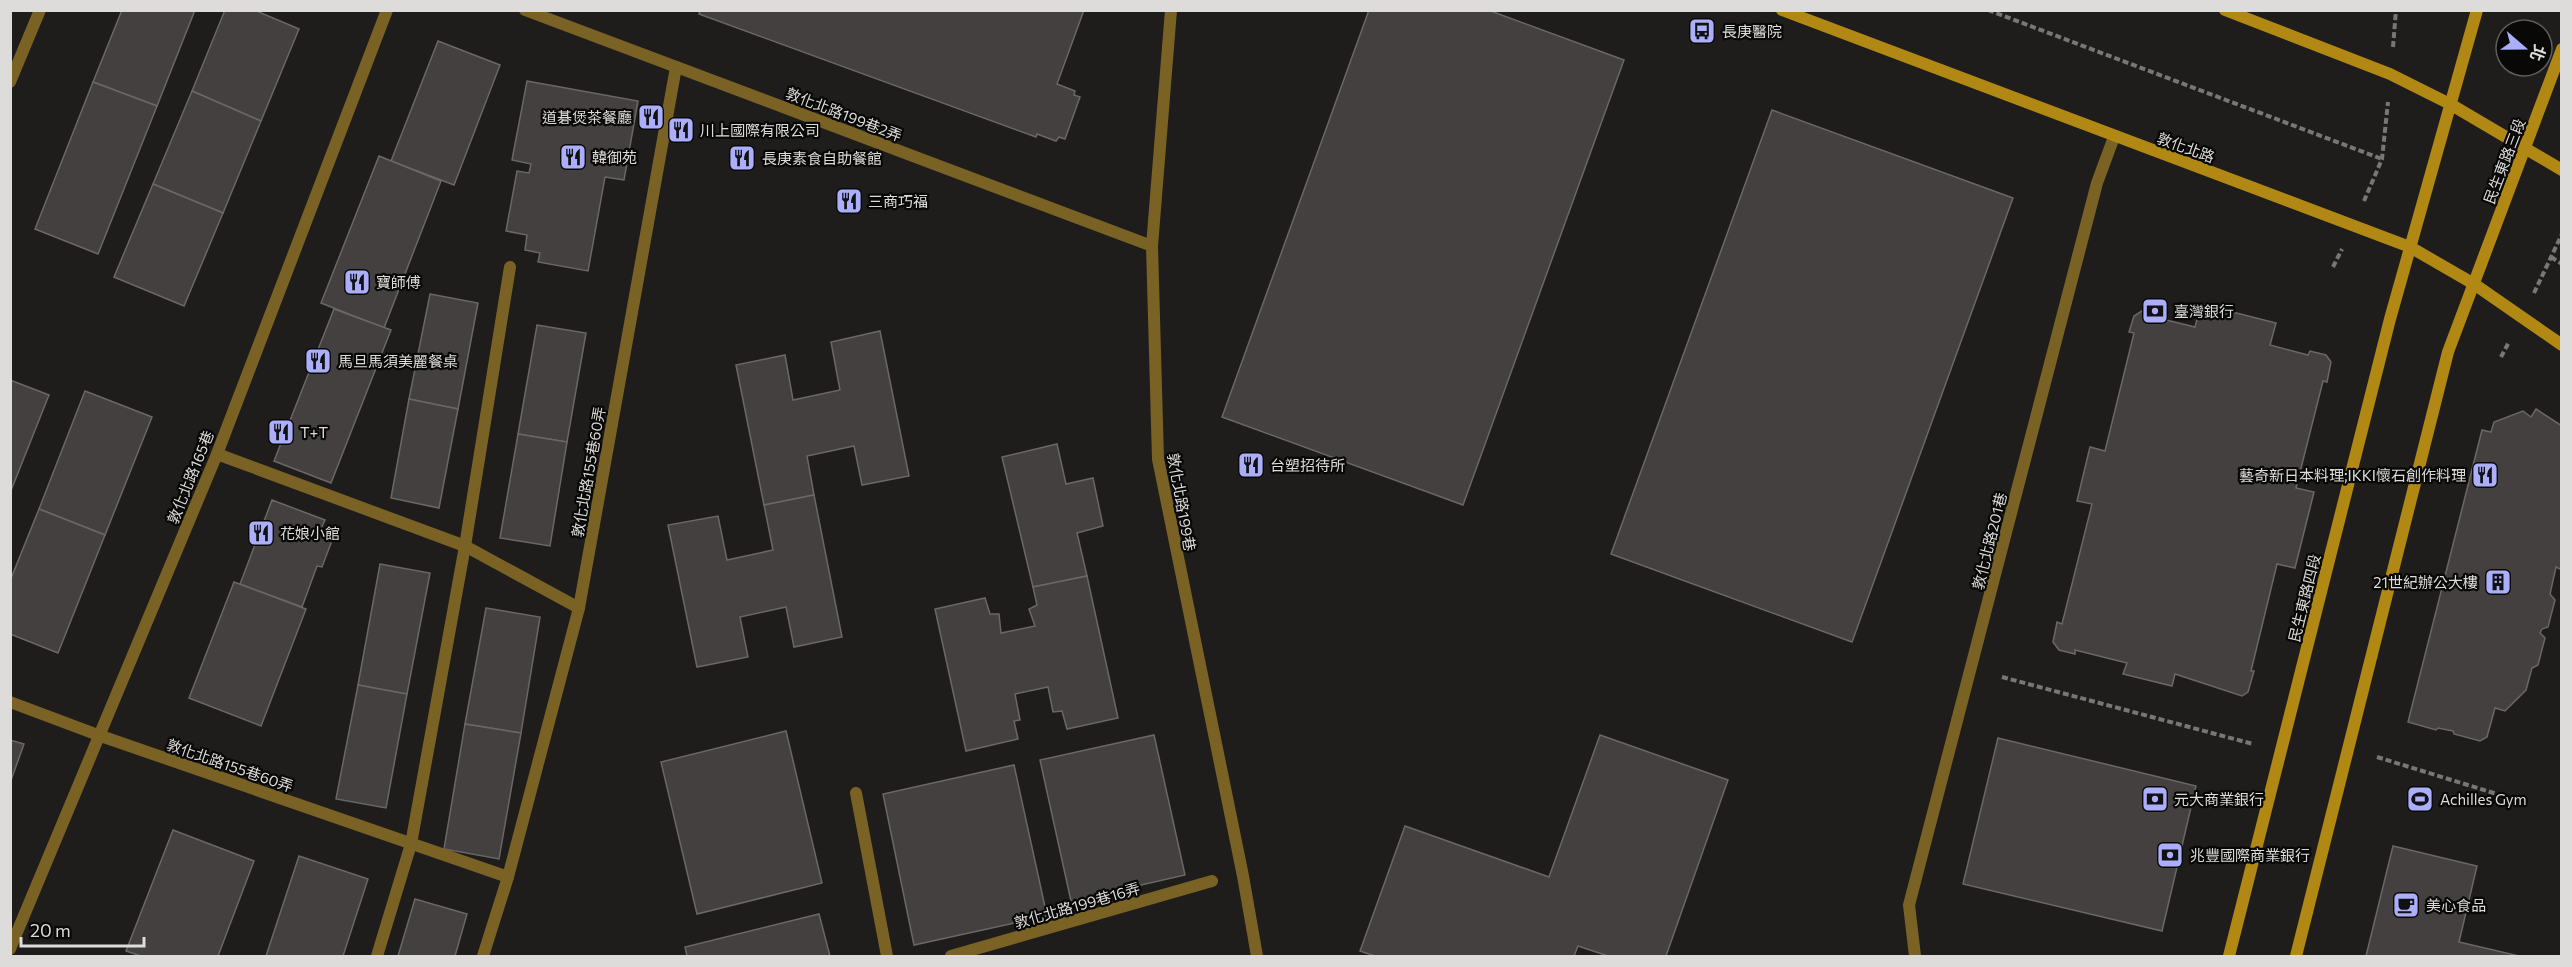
<svg xmlns="http://www.w3.org/2000/svg" width="2572" height="967" font-family="Commissioner,'Noto Sans TC',sans-serif">
<rect width="100%" height="100%" fill="#1f1d1c"/>
<g fill="#43403f" stroke="#6b6767" stroke-width="1.5">
<path d="M122,10H195L157,106L93,82Z"/>
<path d="M225,10H254L299,29L261,121L192,91Z"/>
<path d="M700,10H1084L1057,84L1075,91L1074,95L1080,97L1065,139L1059,137L1056,141L1037,134L1036,137L699,14Z"/>
<path d="M1369,10H1488L1624,60L1463,505L1222,417Z"/>
<path d="M438,41L500,65L454,185L391,161Z"/>
<path d="M527,81L638,101L624,180L605,177L588,271L538,262L540,253L525,250L527,235L506,231L517,171L529,173L531,164L512,160Z"/>
<path d="M93,82L157,106L98,254L35,229Z"/>
<path d="M192,91L261,121L223,213L153,184Z"/>
<path d="M1772,110L2013,198L1852,642L1611,554Z"/>
<path d="M379,156L441,181L384,328L321,303Z"/>
<path d="M153,184L223,213L184,306L114,277Z"/>
<path d="M430,294L478,303L458,409L409,399Z"/>
<path d="M2201,304L2276,323L2270,345L2308,355L2310,351L2326,355L2331,362L2327,382L2323,381L2296,488L2314,492L2295,568L2277,564L2251,671H2254L2248,692L2242,696L2175,674L2172,686L2123,674L2127,663L2075,650V654L2059,650L2053,642L2057,622L2062,624L2092,504L2077,501L2090,447L2105,451L2134,333L2129,332L2134,316L2145,309L2160,312L2158,318L2195,327Z"/>
<path d="M334,309L391,330L331,483L274,461Z"/>
<path d="M537,325L586,333L567,442L518,434Z"/>
<path d="M880,331L909,476L862,485L854,446L807,456L814,495L764,505L736,365L785,355L793,400L840,390L831,342Z"/>
<path d="M10,380L49,395L10,493Z"/>
<path d="M85,391L152,417L105,535L39,509Z"/>
<path d="M409,399L458,409L439,508L391,498Z"/>
<path d="M2536,409L2562,426V570L2556,567L2550,594L2555,600L2548,627L2542,629L2540,633L2545,638L2538,665L2532,668L2526,690L2505,711L2495,708L2487,737L2480,741L2454,734L2453,731L2438,728L2436,730L2408,722L2482,430L2491,432L2494,422L2523,411L2531,417Z"/>
<path d="M518,434L567,442L550,546L500,538Z"/>
<path d="M1057,444L1066,484L1093,478L1103,526L1077,533L1087,576L1033,587L1002,457Z"/>
<path d="M814,495L842,637L794,647L786,607L740,617L748,657L697,667L668,525L718,516L727,560L773,550L764,505Z"/>
<path d="M272,500L325,520L319,533L333,538L322,567L317,566L302,607L240,584Z"/>
<path d="M39,509L105,535L58,653L10,634V581Z"/>
<path d="M380,564L430,573L407,694L358,685Z"/>
<path d="M1087,576L1118,718L1067,729L1062,711L1053,712L1048,687L1015,694L1020,720L1014,721L1018,739L966,751L935,609L985,598L990,614H999L1001,633L1035,626L1029,609L1037,605L1033,587Z"/>
<path d="M234,582L306,609L261,726L189,698Z"/>
<path d="M486,608L540,617L521,733L465,724Z"/>
<path d="M358,685L407,694L386,808L336,799Z"/>
<path d="M465,724L521,733L499,859L444,849Z"/>
<path d="M786,731L822,883L697,914L661,762Z"/>
<path d="M1154,735L1185,875L1071,901L1040,760Z"/>
<path d="M1600,735L1728,780L1666,956H1608L1578,946L1574,956H1375L1360,951L1405,826L1549,877Z"/>
<path d="M1998,738L2196,786L2162,931L1963,884Z"/>
<path d="M10,740L24,744L10,783Z"/>
<path d="M1014,765L1047,916L914,945L883,794Z"/>
<path d="M173,830L254,861L218,956H141L126,951Z"/>
<path d="M2393,846L2477,866L2459,942L2519,956H2366Z"/>
<path d="M299,856L368,879L343,956H266Z"/>
<path d="M415,899L467,914L455,956H398Z"/>
<path d="M819,914L830,956H687L685,947Z"/>
</g>
<g fill="none" stroke-linecap="round" stroke-linejoin="round">
<g stroke="#797776" stroke-width="4" stroke-dasharray="6 3" stroke-linecap="butt">
<path d="M1988,10L2382,159"/>
<path d="M2393,47L2396,10"/>
<path d="M2364,201L2382,159L2388,102"/>
<path d="M2551,257L2562,264"/>
<path d="M2333,267L2342,249"/>
<path d="M2534,293L2562,234"/>
<path d="M2501,357L2509,342"/>
<path d="M2002,677L2253,744"/>
<path d="M2377,757L2497,794"/>
</g>
<g stroke="#7a6225" stroke-width="12">
<path d="M1171,10L1152,246L1158,459L1243,876L1257,956"/>
<path d="M217,454L465,546L579,608"/>
<path d="M10,702L98,735L508,877"/>
<path d="M10,949L217,454L387,10"/>
<path d="M377,956L411,844L465,546L510,267"/>
<path d="M483,956L508,877L579,608L676,67"/>
<path d="M1915,956L1909,905L2097,183L2114,137"/>
</g>
<g stroke="#7a6225" stroke-width="12">
<path d="M525,10L1152,246"/>
<path d="M10,82L40,10"/>
<path d="M856,793L887,956"/>
<path d="M951,956L1212,881"/>
</g>
<g stroke="#b08813" stroke-width="12">
<path d="M1782,10L2410,247L2474,284L2562,345"/>
<path d="M2225,10L2390,74L2450,104L2562,170"/>
<path d="M2229,956L2390,319L2477,10"/>
<path d="M2296,956L2448,352L2562,49"/>
</g>
</g>
<defs>
<symbol id="bus-square" viewBox="-11 -11 22 22"><rect x="-9" y="-9" width="18" height="18" rx="4" fill="#abaffb" stroke="#080807"/><path d="M-5-6H5V4H4V6H2V4H-2V6H-4V4H-5ZM-3.5-4V0h7V-4ZM-3.5 1.2v1.5H-2V1.2ZM2 1.2v1.5H3.5V1.2Z" fill="#111"/></symbol>
<symbol id="restaurant-square" viewBox="-11 -11 22 22"><rect x="-9" y="-9" width="18" height="18" rx="4" fill="#abaffb" stroke="#080807"/><path d="M-5-6h1v4h1v-4h1v4h1v-4h1v5L-1.5 .5V6h-2V.5L-5-1ZM5-6V6H3V1.5H1.5Q1.5-4 5-6Z" fill="#111"/></symbol>
<symbol id="bank-square" viewBox="-11 -11 22 22"><rect x="-9" y="-9" width="18" height="18" rx="4" fill="#abaffb" stroke="#080807"/><path d="M-6-4H6V4H-6ZM0-2.3a2.3 2.3 0 1 0 0 4.6a2.3 2.3 0 1 0 0-4.6Z" fill="#111"/></symbol>
<symbol id="building-square" viewBox="-11 -11 22 22"><rect x="-9" y="-9" width="18" height="18" rx="4" fill="#abaffb" stroke="#080807"/><path d="M-4-6H4V6H1V3H-1V6H-4ZM-2.5-4.3h1.7v1.8h-1.7ZM.8-4.3h1.7v1.8H.8ZM-2.5-1h1.7V.8h-1.7ZM.8-1h1.7V.8H.8Z" fill="#111"/></symbol>
<symbol id="stadium-square" viewBox="-11 -11 22 22"><rect x="-9" y="-9" width="18" height="18" rx="4" fill="#abaffb" stroke="#080807"/><path d="M0-5a6.5 5 0 1 0 0 10a6.5 5 0 1 0 0-10ZM-3.5-1.8h7v3.6h-7Z" fill="#111"/></symbol>
<symbol id="cafe-square" viewBox="-11 -11 22 22"><rect x="-9" y="-9" width="18" height="18" rx="4" fill="#abaffb" stroke="#080807"/><path d="M-5.5-4.5H6V0H3Q3 3.5 0 3.5H-2.5Q-5.5 3.5-5.5 0ZM3-3.2v2h1.7v-2ZM-6 4.5H4V6H-6Z" fill="#111"/></symbol>
</defs>
<g fill-rule="evenodd">
<use href="#bus-square" x="1687" y="16" width="30" height="30"/>
<use href="#restaurant-square" x="636" y="102" width="30" height="30"/>
<use href="#restaurant-square" x="666" y="115" width="30" height="30"/>
<use href="#restaurant-square" x="558" y="142" width="30" height="30"/>
<use href="#restaurant-square" x="727" y="143" width="30" height="30"/>
<use href="#restaurant-square" x="834" y="186" width="30" height="30"/>
<use href="#restaurant-square" x="342" y="267" width="30" height="30"/>
<use href="#bank-square" x="2140" y="296" width="30" height="30"/>
<use href="#restaurant-square" x="303" y="346" width="30" height="30"/>
<use href="#restaurant-square" x="266" y="417" width="30" height="30"/>
<use href="#restaurant-square" x="1236" y="450" width="30" height="30"/>
<use href="#restaurant-square" x="2470" y="460" width="30" height="30"/>
<use href="#restaurant-square" x="246" y="518" width="30" height="30"/>
<use href="#building-square" x="2483" y="567" width="30" height="30"/>
<use href="#bank-square" x="2140" y="784" width="30" height="30"/>
<use href="#stadium-square" x="2405" y="784" width="30" height="30"/>
<use href="#bank-square" x="2155" y="840" width="30" height="30"/>
<use href="#cafe-square" x="2391" y="890" width="30" height="30"/>
</g>
<g text-anchor="middle" dominant-baseline="central" stroke-width="4.5" stroke-linejoin="round" paint-order="stroke">
<g font-size="15" fill="#dedcdb" stroke="#080807" text-anchor="start">
<text x="1722" y="31">長庚醫院</text>
<text x="632" y="117" text-anchor="end">道碁煲茶餐廳</text>
<text x="700" y="130">川上國際有限公司</text>
<text x="592" y="157">韓御苑</text>
<text x="762" y="158">長庚素食自助餐館</text>
<text x="868" y="201">三商巧福</text>
<text x="376" y="282">寶師傅</text>
<text x="2174" y="311">臺灣銀行</text>
<text x="338" y="361">馬旦馬須美麗餐桌</text>
<text x="300" y="432">T+T</text>
<text x="1270" y="465">台塑招待所</text>
<text x="2466" y="475" text-anchor="end">藝奇新日本料理;IKKI懷石創作料理</text>
<text x="280" y="533">花娘小館</text>
<text x="2478" y="582" text-anchor="end">21世紀辦公大樓</text>
<text x="2174" y="799">元大商業銀行</text>
<text x="2440" y="799">Achilles Gym</text>
<text x="2190" y="855">兆豐國際商業銀行</text>
<text x="2426" y="905">美心食品</text>
</g>
<g font-size="15" fill="#dedcdb" stroke="#080807">
<text transform="translate(844 114) rotate(21)">敦化北路199巷2弄</text>
<text transform="translate(2186 147) rotate(20)">敦化北路</text>
<text transform="translate(2504 161) rotate(-69)">民生東路三段</text>
<text transform="translate(588 472) rotate(-80)">敦化北路155巷60弄</text>
<text transform="translate(190 477) rotate(-68)">敦化北路165巷</text>
<text transform="translate(1182 502) rotate(80)">敦化北路199巷</text>
<text transform="translate(1989 541) rotate(-76)">敦化北路201巷</text>
<text transform="translate(2304 598) rotate(-76)">民生東路四段</text>
<text transform="translate(230 765) rotate(19)">敦化北路155巷60弄</text>
<text transform="translate(1077 905) rotate(-16)">敦化北路199巷16弄</text>
</g>
</g>
<rect width="2572" height="967" fill="none" stroke="#dedcdb" stroke-width="24"/>
<g transform="translate(2524 48) rotate(110)"><circle r="28" fill="#080807" stroke="#5e5d5c" stroke-width="1.5"/>
<path d="M0-4.5L10 22L0 15L-10 22Z" fill="#abaffb"/>
<text y="-9" font-size="16" font-weight="bold" text-anchor="middle" fill="#dedcdb">北</text>
</g>
<path d="M21 937v9h123v-9" fill="none" stroke="#dedcdb" stroke-width="3"/>
<text x="30" y="937" font-size="18" fill="#dedcdb" stroke="#080807" stroke-width="4.5" paint-order="stroke">20 m</text>
</svg>
